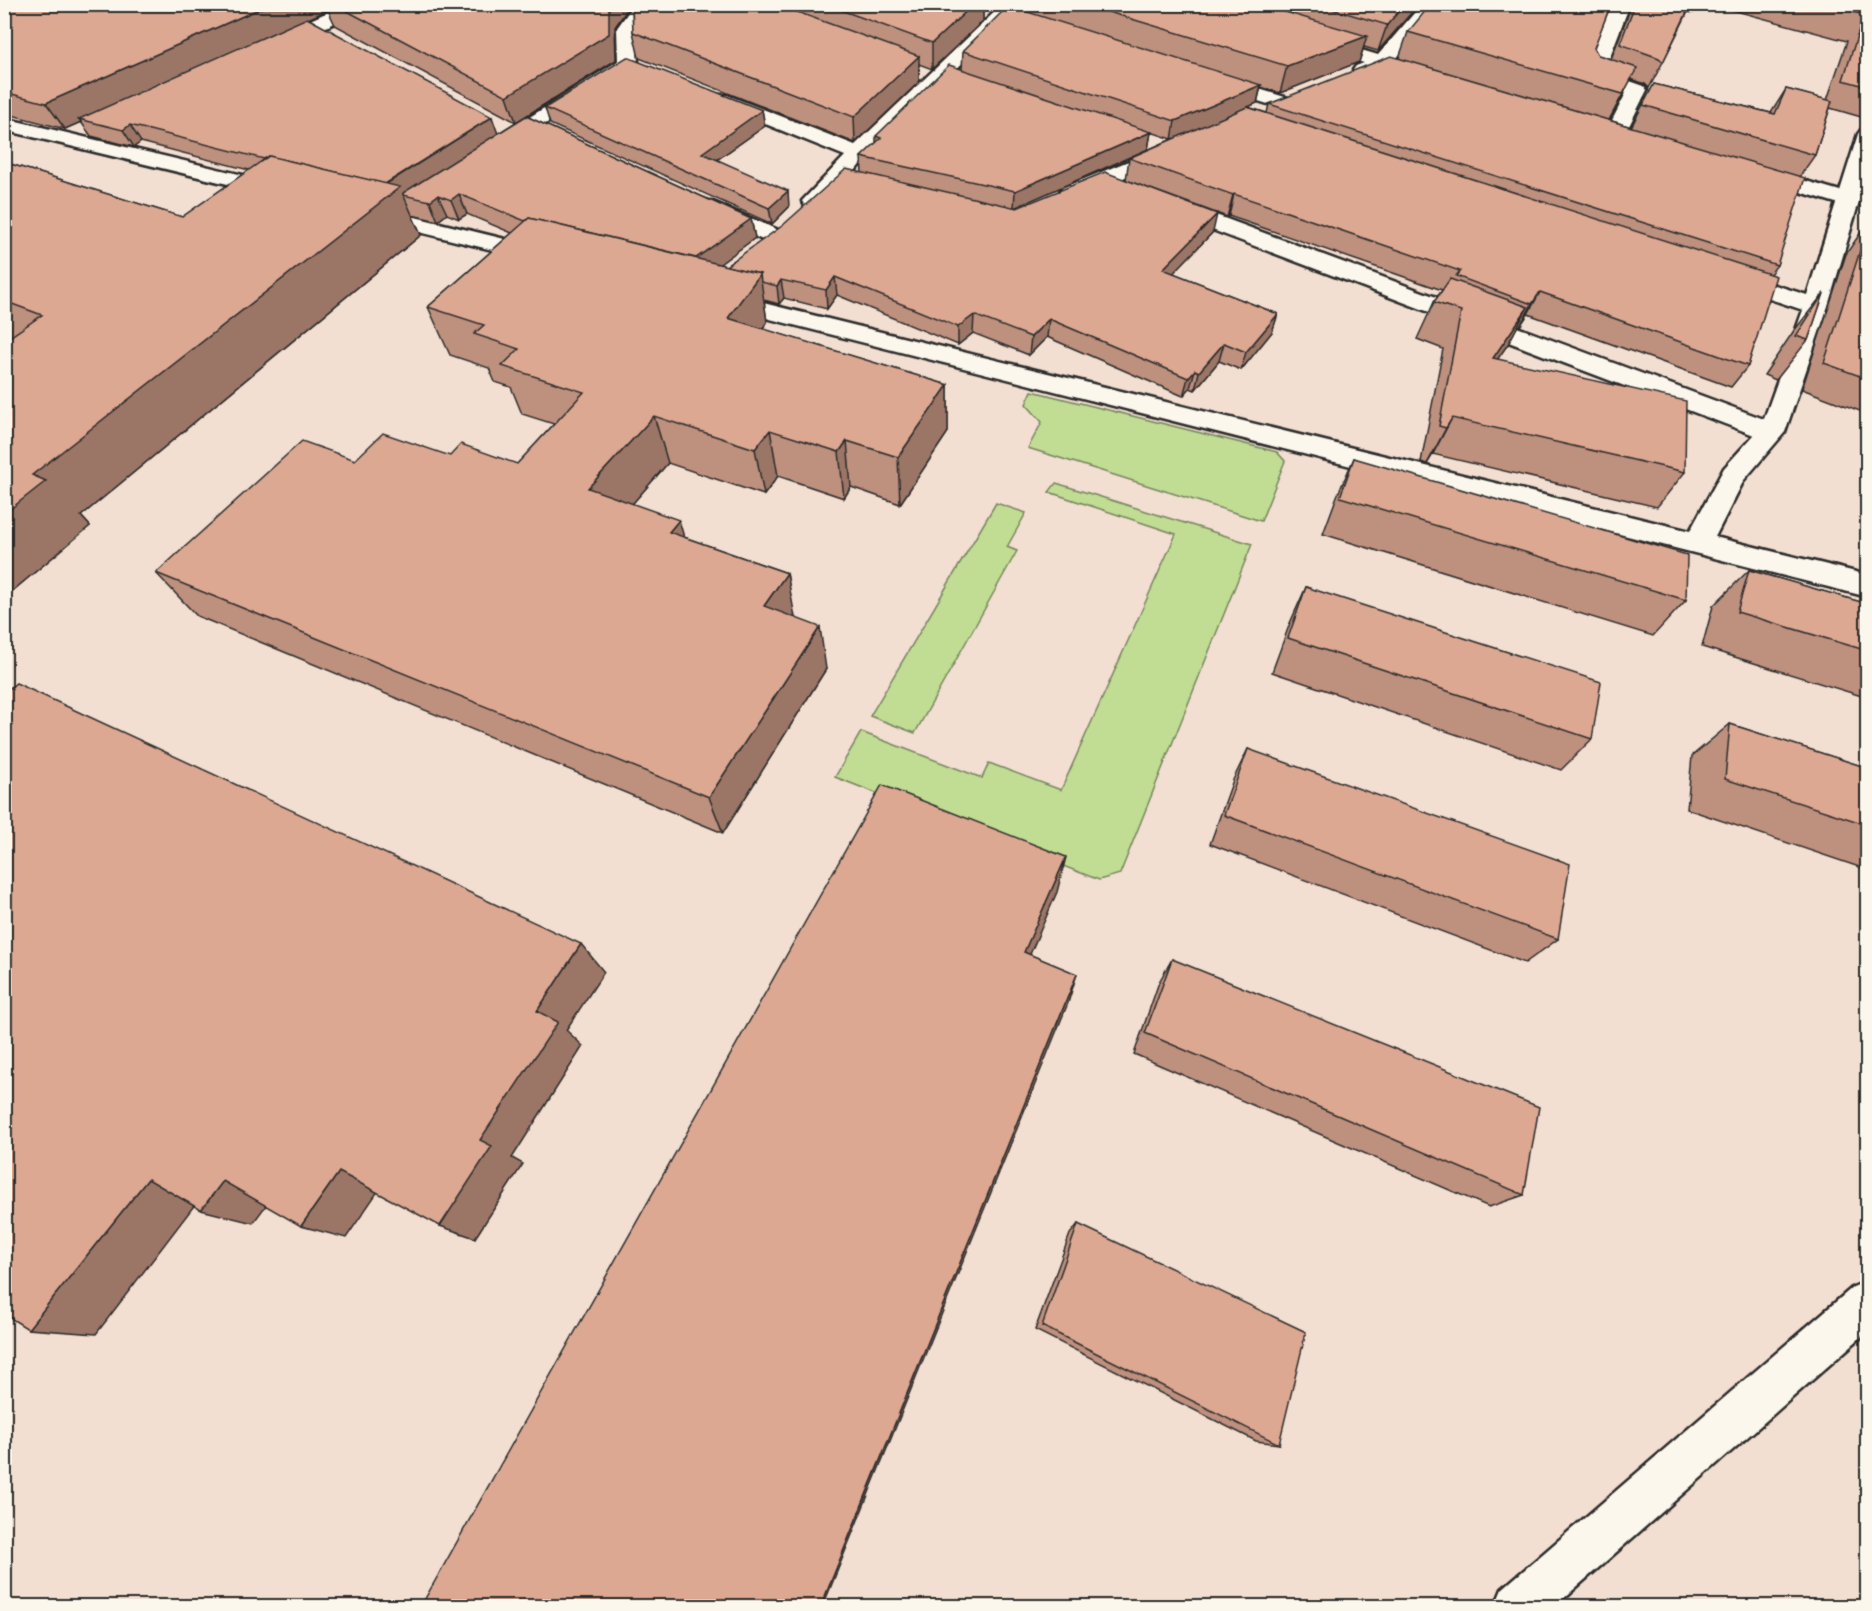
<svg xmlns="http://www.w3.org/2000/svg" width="1872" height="1611" font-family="'Gochi Hand',sans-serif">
<rect width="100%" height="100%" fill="#f2dfd1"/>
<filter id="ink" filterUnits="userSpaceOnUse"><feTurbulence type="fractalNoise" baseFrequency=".0167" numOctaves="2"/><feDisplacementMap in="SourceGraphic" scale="12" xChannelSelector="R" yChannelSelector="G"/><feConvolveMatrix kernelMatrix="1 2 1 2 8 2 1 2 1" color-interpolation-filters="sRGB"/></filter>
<g filter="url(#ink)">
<g fill="#c1dc93" stroke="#76845f" stroke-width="1.5">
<path d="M1032,391L1277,452L1285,461L1261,521L1028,448L1042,422L1026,404Z"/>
<path d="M1056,483L1252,544L1120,874L1099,880L835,777L861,732L982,778L989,763L1061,790L1176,534L1049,492Z"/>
<path d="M996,503L1026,513L1007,547L1017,551L915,733L870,716Z"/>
</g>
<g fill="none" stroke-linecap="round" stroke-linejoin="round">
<defs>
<g id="minor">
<path d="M346,4H371L368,8L284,46H270L268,42L270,38Z"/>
<path d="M634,4H652L635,28L638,63L635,67L506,149L499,151L492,149L489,145L492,141L618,61L617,28Z"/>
<path d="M1003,4H1023L865,158C854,172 836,198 820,206C815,208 810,207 805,206L802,201L845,156L713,103L710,99L713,95H727L855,145Z"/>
<path d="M1422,4H1441L1395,60L1428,70L1431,74L1428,78C1412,82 1400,70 1385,69C1374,69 1367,77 1356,74L1353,70L1356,66L1364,63L1311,47L1309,43L1311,39L1318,37L1378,55Z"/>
<path d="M1612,4H1630L1604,72L1644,86L1647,90L1626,132L1623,136H1609L1606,132L1626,93L1586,79L1583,75Z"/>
<path d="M1217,76L1288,98L1291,102L1288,106L1281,108L1210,86L1207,82L1210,78Z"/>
<path d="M4,118L285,185L288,190L285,195L277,196L4,130Z"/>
<path d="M1868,128V171L1828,306L1785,432L1744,480L1715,537L1868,575V597L715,305L711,300L715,295L723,293L1690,531L1724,468L1754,435L1165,212L1162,207L1165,202L1173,200L1181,202L1764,419L1803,310L1722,283L1718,278L1722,273L1730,271L1807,295L1836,203L1751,177L1747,173L1751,169L1758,167L1840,191L1858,134L1861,130Z"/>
<path d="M1168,145L1175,147L1178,151L1175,155L1078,198L1070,199L1062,198L1059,193L1062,188Z"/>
<path d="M711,201L783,232L786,237L783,242L775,244L767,242L703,213L700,208L703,203Z"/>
<path d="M374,207L550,250L553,255L550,260L542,262L366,219L363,214L366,209Z"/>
<path d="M1868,1281V1331L1555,1606H1495L1502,1589L1853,1287Z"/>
</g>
</defs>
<use href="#minor" stroke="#2b2b2b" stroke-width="5"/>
<use href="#minor" fill="#fbf7ec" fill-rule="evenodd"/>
</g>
<g fill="#be907e" stroke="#2b2b2b" stroke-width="1.5" fill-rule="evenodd">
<path d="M4,4H631L615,27L616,60L526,116L751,219L755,238L719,264L726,266L862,173L861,157L876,143V136L962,69L963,51L1019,10V4H1419L1378,51L1364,47L1359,62L1280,93L1261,87L1257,103L1248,107L1267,113L1269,104L1399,58L1408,32L1594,48L1598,55L1611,59L1632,4H1698L1693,13L1688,12L1663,62L1649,88L1645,84L1631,79L1609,120L1631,127L1654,84L1771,113L1786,89L1827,100L1847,41L1710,4H1868V119L1830,108L1815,155L1800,176L1777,265L1770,274L1748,366L1731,387L1528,314L1520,326L1518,325L1508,344L1497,359L1685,472L1657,507L1433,454L1427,464L1421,462L1443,349L1417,339L1434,302L1442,290L1229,216L1227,217L1126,180L1129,158L1172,139L1151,132L1148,149L1014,207L1213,232L1173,273L1278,314L1272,332L1241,370L1219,361L1195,390L1190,388L1183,396L1047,337L1029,355L973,333L958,345L837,295L827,309L784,298L779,304L764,300L767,322L763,329L948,385V432L900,504L851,487L844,498L778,476L764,495L668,463L632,504L684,537L787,573L794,617L826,669L723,833L197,616L156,573L355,460L450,456L517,464L554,424L522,414L511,387L495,382L489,368L450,355L428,307L512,233L467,214L459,219L447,214L438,221L412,215L421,235L81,516L90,526L4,598L12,336L4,334V162L182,217L249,170L141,142L134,147L91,136L81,122L65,129L4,113ZM328,10L335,25L516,122L497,134L309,19Z"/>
<path d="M632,4H983V21L932,69L919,64V82L855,143L639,58L633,32Z"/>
<path d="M985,4H1000L995,8Z"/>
<path d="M545,108L762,110L765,126L717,160L789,207L772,224L550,124Z"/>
<path d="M1868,222V410L1865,413L1802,389L1846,254Z"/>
<path d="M1824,293L1808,340L1776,380L1764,375L1793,332Z"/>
<path d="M1354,458L1686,600L1653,636L1323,534L1337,496Z"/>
<path d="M1749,570L1868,604V698L1702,647L1713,606Z"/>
<path d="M1306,587L1592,739L1561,770L1272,672L1290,623Z"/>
<path d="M1730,724L1868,768V870L1687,809L1692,756Z"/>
<path d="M1248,749L1558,939L1525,963L1210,844L1233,780Z"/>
<path d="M1172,959L1524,1195L1489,1207L1134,1054L1159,982Z"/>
<path d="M1078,1224L1279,1444L1256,1441L1035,1330L1070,1234Z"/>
</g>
<g fill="#9b7666" stroke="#2b2b2b" stroke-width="1.5">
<path d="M270,4H326L328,10L84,120L79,119L81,122L65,129L46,103Z"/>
<path d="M609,4H631L615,27L616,60L516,122L507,96Z"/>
<path d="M974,4H983V21L932,69V43Z"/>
<path d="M1405,4H1419L1378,51L1387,25Z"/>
<path d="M1367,36L1359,62L1280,93L1287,66Z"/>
<path d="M919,56V82L855,143L854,117Z"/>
<path d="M1261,85L1257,103L1172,140L1175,121Z"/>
<path d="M762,110L765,126L705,168L702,153Z"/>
<path d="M492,117L498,134L403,194L421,235L81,516L90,526L4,598V514L32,475L375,191Z"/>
<path d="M130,125L141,142L134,147L123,130Z"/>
<path d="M1151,132L1148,149L1014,208L1015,191Z"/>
<path d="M788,191L789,207L772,224L769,208Z"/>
<path d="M459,194L467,214L459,219L451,200Z"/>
<path d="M1234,194L1229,216L1227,217L1233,195Z"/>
<path d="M438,195L447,214L438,221L430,201Z"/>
<path d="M1217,214L1213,232L1160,287L1163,269Z"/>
<path d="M751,219L755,238L693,284L688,264Z"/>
<path d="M760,274L767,322L737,366L728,318Z"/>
<path d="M835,277L837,295L827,309L826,290Z"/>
<path d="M781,280L784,298L779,304L777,286Z"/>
<path d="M1540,292L1528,314L1520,326L1532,304Z"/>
<path d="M1528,307L1508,344L1473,395L1493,358Z"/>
<path d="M1278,314L1272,332L1241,370L1246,352Z"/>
<path d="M974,315L973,333L958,345V327Z"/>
<path d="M1049,319L1047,337L1029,355L1031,337Z"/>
<path d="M1224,343L1219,361L1195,390L1199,372Z"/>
<path d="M1195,370L1190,388L1183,396L1188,378Z"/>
<path d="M948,385V432L900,504L898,457Z"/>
<path d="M654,416L668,463L606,534L588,488Z"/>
<path d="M1452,418L1433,454L1427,464L1446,428Z"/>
<path d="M770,430L778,476L764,495L755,449Z"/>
<path d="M847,441L851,487L844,498L839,452Z"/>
<path d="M679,520L692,565L669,532Z"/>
<path d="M787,573L795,617L774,649L764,606Z"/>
<path d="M820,627L826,669L723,833L709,797Z"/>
<path d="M1066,857L1057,892L1018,982L1024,952Z"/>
<path d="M581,944L604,972L566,1030L583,1046L512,1158L523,1164L475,1238L440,1226L480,1140L537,1011Z"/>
<path d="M1077,974L1068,1003L823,1606H821Z"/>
<path d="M339,1172L381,1187L346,1238L301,1226Z"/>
<path d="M148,1179L203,1194L96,1334L28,1329Z"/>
<path d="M223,1181L273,1196L253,1223L201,1210Z"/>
</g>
<g fill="#dda892" stroke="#2b2b2b" stroke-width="1.5">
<path d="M4,4H270L46,103L4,92Z"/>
<path d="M334,4H609V34L507,96Z"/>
<path d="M632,4H775L919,56L854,117L633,32Z"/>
<path d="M824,4H974L932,43Z"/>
<path d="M1082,4H1258L1367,36L1287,66Z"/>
<path d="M1315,4H1405L1387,25Z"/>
<path d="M1431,4H1611L1594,48L1598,55L1637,68L1623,94L1408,32Z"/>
<path d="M1635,4H1691L1663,62L1659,58L1620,44Z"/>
<path d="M1823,4H1868V87L1843,80L1864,15Z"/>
<path d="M1008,6L1261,85L1175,121L963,51Z"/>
<path d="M307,18L492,117L385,184L269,156L264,159L130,125L123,130L79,119Z"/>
<path d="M1391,56L1805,178L1777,265L1269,104Z"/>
<path d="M627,57L762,110L702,153L788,191L769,208L545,108Z"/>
<path d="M949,65L1151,132L1015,191L861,157L881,138L876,136Z"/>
<path d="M1654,84L1775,114L1786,89L1832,101L1815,155L1643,105Z"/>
<path d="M1247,107L1776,276L1748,366L1540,292L1532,304L1456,276L1460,271L1234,194L1233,195L1129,158Z"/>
<path d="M526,116L751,219L696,258L529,218L525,221L459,194L451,200L438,195L430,201L403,195V193Z"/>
<path d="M269,156L400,187L32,475L46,481L4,514V341L42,315L4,301V162L182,217Z"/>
<path d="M846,169L1017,208L1105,172L1217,214L1163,269L1278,314L1246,352L1224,343L1199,372L1195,370L1188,378L1049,319L1031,337L974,315L958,327L835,277L826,290L781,280L777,286L761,282L760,274L726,266L782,226Z"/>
<path d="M529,218L760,274L728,318L948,385L898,457L847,441L839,452L770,430L755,449L654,416L588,488L679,520L669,532L787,573L764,606L820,627L709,797L156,573L302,441L355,460L383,433L450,456L461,444L517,464L584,392L502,366L519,349L474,334L484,325L428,307Z"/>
<path d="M1868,226V379L1824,363Z"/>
<path d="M1450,279L1528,307L1493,358L1686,401L1685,472L1452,418L1446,428L1439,426L1461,311L1434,302Z"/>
<path d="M1824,293L1808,340L1796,336Z"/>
<path d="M1354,458L1687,555L1686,600L1340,497Z"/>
<path d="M1749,570L1868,604V651L1737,612Z"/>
<path d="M1306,587L1601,682L1592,739L1288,638Z"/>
<path d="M16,683L581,944L537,1011L558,1022L480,1140L492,1146L440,1226L339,1172L301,1226L223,1181L201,1210L148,1179L28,1329L4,1314V693Z"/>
<path d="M1730,724L1868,768V825L1725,779Z"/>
<path d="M1248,749L1570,864L1558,939L1224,815Z"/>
<path d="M882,785L1066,857L1024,952L1077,974L821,1606H421Z"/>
<path d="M1172,959L1539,1107L1524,1195L1145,1033Z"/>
<path d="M1078,1224L1306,1332L1279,1444L1042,1326Z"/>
</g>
</g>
<rect width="1872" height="1611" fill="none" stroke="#fbf7ec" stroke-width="24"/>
<rect x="12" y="12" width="1848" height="1587" fill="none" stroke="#2b2b2b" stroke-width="2" filter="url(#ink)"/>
</svg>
